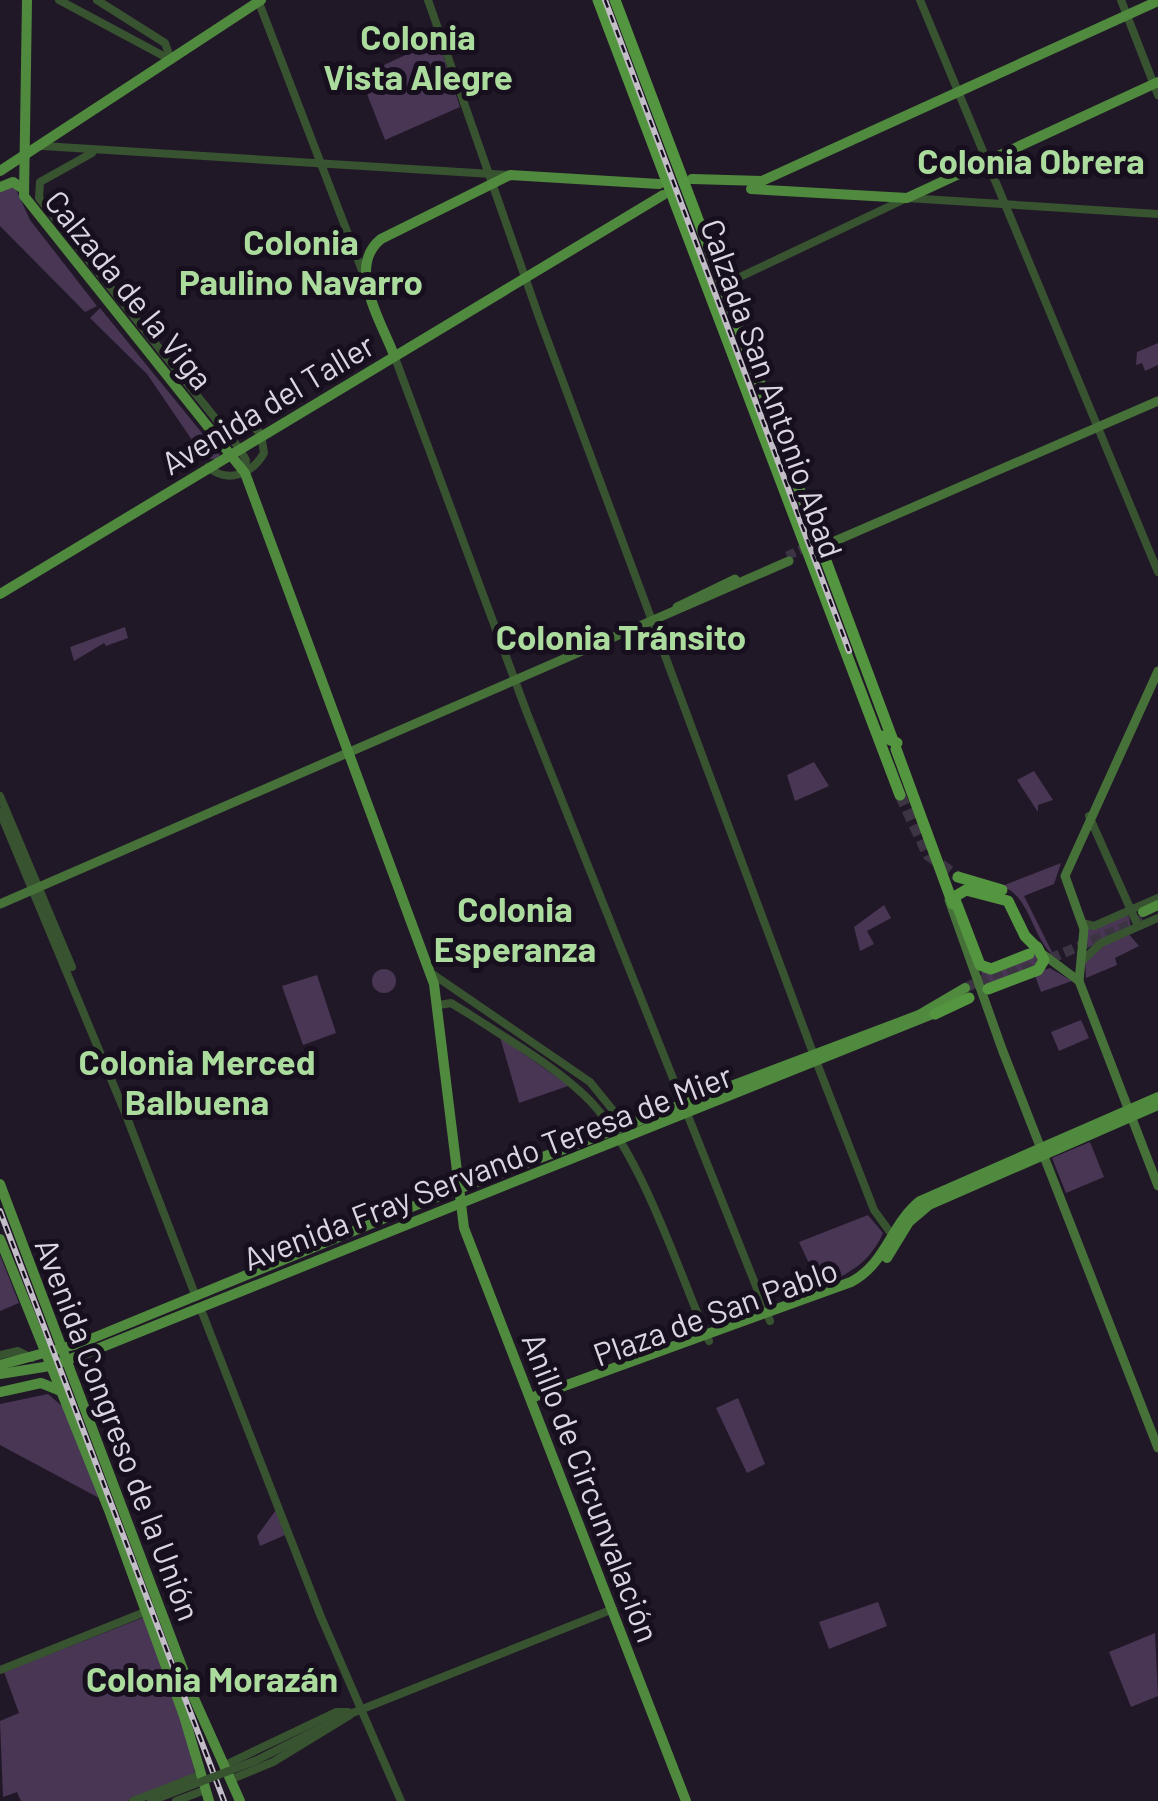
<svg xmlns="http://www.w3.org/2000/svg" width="1158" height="1801" font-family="Barlow,sans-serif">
<rect width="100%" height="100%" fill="#211827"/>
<g fill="#483654">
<path d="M438,40L460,107L385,140L360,76Z"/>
<path d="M14,185L30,220L97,306L85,312L0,226V188Z"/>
<path d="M100,308L220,455L216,459H205L147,374L90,318Z"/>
<path d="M1158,343V365L1145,371L1142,363L1136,365L1137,352Z"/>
<path d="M125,627L128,638L106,646L104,643L74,661L70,647Z"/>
<path d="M814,762L829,786L795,801L787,775Z"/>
<path d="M1034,771L1053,800L1038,805V812L1017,780Z"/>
<path d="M1061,863L1054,884L1024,896L1054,956C1031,937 1031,897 1002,886Z"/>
<path d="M884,905L891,918L867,931L874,944L860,951L854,927Z"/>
<path d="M1124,915L1129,916L1131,928L1085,949L1086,929Z"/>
<path d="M1128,933L1139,946L1115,958L1117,965L1086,978L1085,962L1100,947Z"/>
<path d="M1035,954L1040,963L987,987L981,972H992Z"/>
<path d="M1050,968L1072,981L1041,992L1034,973Z"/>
<circle cx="384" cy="981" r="12"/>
<path d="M317,975L336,1033L303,1045L282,986Z"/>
<path d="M1081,1020L1089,1038L1059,1051L1051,1032Z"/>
<path d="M500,1037L568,1085V1086L519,1103Z"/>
<path d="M1090,1142L1104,1177L1066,1193L1052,1158Z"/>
<path d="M868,1215L883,1233C869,1264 849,1273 820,1287L799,1242Z"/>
<path d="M0,1255L19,1303L0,1311Z"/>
<path d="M48,1394L63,1407L99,1498L0,1445V1404Z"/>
<path d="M738,1398L765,1464L747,1473L716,1408Z"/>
<path d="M276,1510L285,1535L260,1546L257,1536Z"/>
<path d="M878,1602L887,1626L829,1649L819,1622Z"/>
<path d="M145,1617L179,1702L195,1773L127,1801H21L17,1792L3,1797L0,1721L19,1713L4,1672Z"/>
<path d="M1155,1633L1158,1696L1131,1707L1109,1652Z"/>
</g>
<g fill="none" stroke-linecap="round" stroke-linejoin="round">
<path stroke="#3d3443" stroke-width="9" stroke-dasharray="9 4.5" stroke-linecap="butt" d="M787,556L833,535"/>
<g stroke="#3d3443" stroke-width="10" stroke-dasharray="10 5" stroke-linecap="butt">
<path d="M1009,976L1146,918"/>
<path d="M965,988L1017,964"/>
</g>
<path stroke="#3d3443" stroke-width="11" stroke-dasharray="11 5.5" stroke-linecap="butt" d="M900,795L928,855L958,877"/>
<g stroke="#385330" stroke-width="8">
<path d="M59,0L171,60"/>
<path d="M97,0L165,43L171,60"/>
<path d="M258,0L363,273"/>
<path d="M428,0L540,320L813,1053L874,1210L895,1239"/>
<path d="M920,0L1158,572"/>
<path d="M1121,0L1158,95"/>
<path d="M43,146L508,175"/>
<path d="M92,153L40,182L39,198L239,448L246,460L245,473"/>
<path d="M723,285L907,198L1158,214"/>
<path d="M394,355L527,713L770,1321"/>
<path d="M208,467C228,484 252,474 264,453L261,434L250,424L220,425"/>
<path d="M0,796L72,967"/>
<path d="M0,812L126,1115L196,1297"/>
<path d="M1089,816L1138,926"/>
<path d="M1082,923L1094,926L1158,898"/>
<path d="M1081,962L1101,943L1158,918"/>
<path d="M434,975L590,1082L625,1125"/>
<path d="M439,1005L451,1003L469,1014C507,1039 550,1063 583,1094C640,1146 677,1269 709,1341"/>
<path d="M200,1307L321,1617L401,1801"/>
<path d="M0,1355L18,1351L32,1358"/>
<path d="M0,1670L140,1614L157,1602"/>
<path d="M340,1718L613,1609"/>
<path d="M225,1765L336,1712H348"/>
<path d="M232,1779L273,1762L350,1715"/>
<path d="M133,1801L200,1775"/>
<path d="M176,1801L205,1790"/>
</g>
<g stroke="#467239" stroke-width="9">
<path d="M835,541L1158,401"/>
<path d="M677,607L735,579"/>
<path d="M1158,671L1065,876L1084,929L1079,981L1158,1186"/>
<path d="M949,900L1002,1049L1158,1448"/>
<path d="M0,904L789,561"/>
<path d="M1044,955L1079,981"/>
</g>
<g stroke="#508a3e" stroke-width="10">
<path d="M27,0L24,196L245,473L434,984L464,1228L686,1801"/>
<path d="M0,171L261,0"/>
<path d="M692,179L762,181L1158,1"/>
<path d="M0,187L13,182L22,188"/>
<path d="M751,189L907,198L1158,82"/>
<path d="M394,355C381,321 346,267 381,239L510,175L659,184"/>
<path d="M0,594L663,195"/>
<path d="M1143,912L1158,905"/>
<path d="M0,1184L193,1696L240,1801"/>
<path d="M0,1239L110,1513L184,1716L209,1801"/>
<path d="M887,1258L909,1222L929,1205L1158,1105"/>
<path d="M0,1365L81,1343L429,1200L919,1015L965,988"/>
<path d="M0,1374L50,1366L87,1353L940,1011"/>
<path d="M0,1392L41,1383L61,1391"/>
<path d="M531,1398L851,1282C886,1264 891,1224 920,1201L1158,1097"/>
</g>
<g stroke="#549540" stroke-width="11">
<path d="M598,0L900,795"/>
<path d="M615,0L762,389"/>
<path d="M763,392L892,738"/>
<path d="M896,749L953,904"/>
<path d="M958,877L1002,890"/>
<path d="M1029,954L991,969L980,965L954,897L966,890L1008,901L1025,936L1038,949"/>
<path d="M988,989L1038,970L1044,960L1037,947"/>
<path d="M935,1014L969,998"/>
</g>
<defs>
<g id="rail">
<path d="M605,0L849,651"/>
<path d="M0,1211L224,1801"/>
</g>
</defs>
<use href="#rail" stroke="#c3bdc8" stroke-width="6"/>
<use href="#rail" stroke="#170f1e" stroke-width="2.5" stroke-dasharray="8" stroke-linecap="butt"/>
<path stroke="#385330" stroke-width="8" d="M151,1801L257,1760L340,1718"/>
<path stroke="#549540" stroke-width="11" d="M882,736L897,743"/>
</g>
<g text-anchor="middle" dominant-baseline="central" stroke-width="10" stroke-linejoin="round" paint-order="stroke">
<g font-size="32" fill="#dbd5e0" stroke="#170f1e">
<text transform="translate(130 289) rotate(51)">Calzada de la Viga</text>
<text transform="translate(773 388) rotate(70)">Calzada San Antonio Abad</text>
<text transform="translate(267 403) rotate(-31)">Avenida del Taller</text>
<text transform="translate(487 1166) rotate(-21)">Avenida Fray Servando Teresa de Mier</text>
<text transform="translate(715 1311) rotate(-20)">Plaza de San Pablo</text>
<text transform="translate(119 1429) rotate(69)">Avenida Congreso de la Unión</text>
<text transform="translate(592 1487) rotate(69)">Anillo de Circunvalación</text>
</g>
<g font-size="35" font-weight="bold" fill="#abdc9d" stroke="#170f1e">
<text x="418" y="36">Colonia<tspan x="418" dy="40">Vista Alegre</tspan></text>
<text x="1031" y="160">Colonia Obrera</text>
<text x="301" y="241">Colonia<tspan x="301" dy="40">Paulino Navarro</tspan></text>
<text x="621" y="636">Colonia Tránsito</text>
<text x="515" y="908">Colonia<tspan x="515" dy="40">Esperanza</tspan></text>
<text x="197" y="1061">Colonia Merced<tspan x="197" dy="40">Balbuena</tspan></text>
<text x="212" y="1678">Colonia Morazán</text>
</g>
</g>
</svg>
